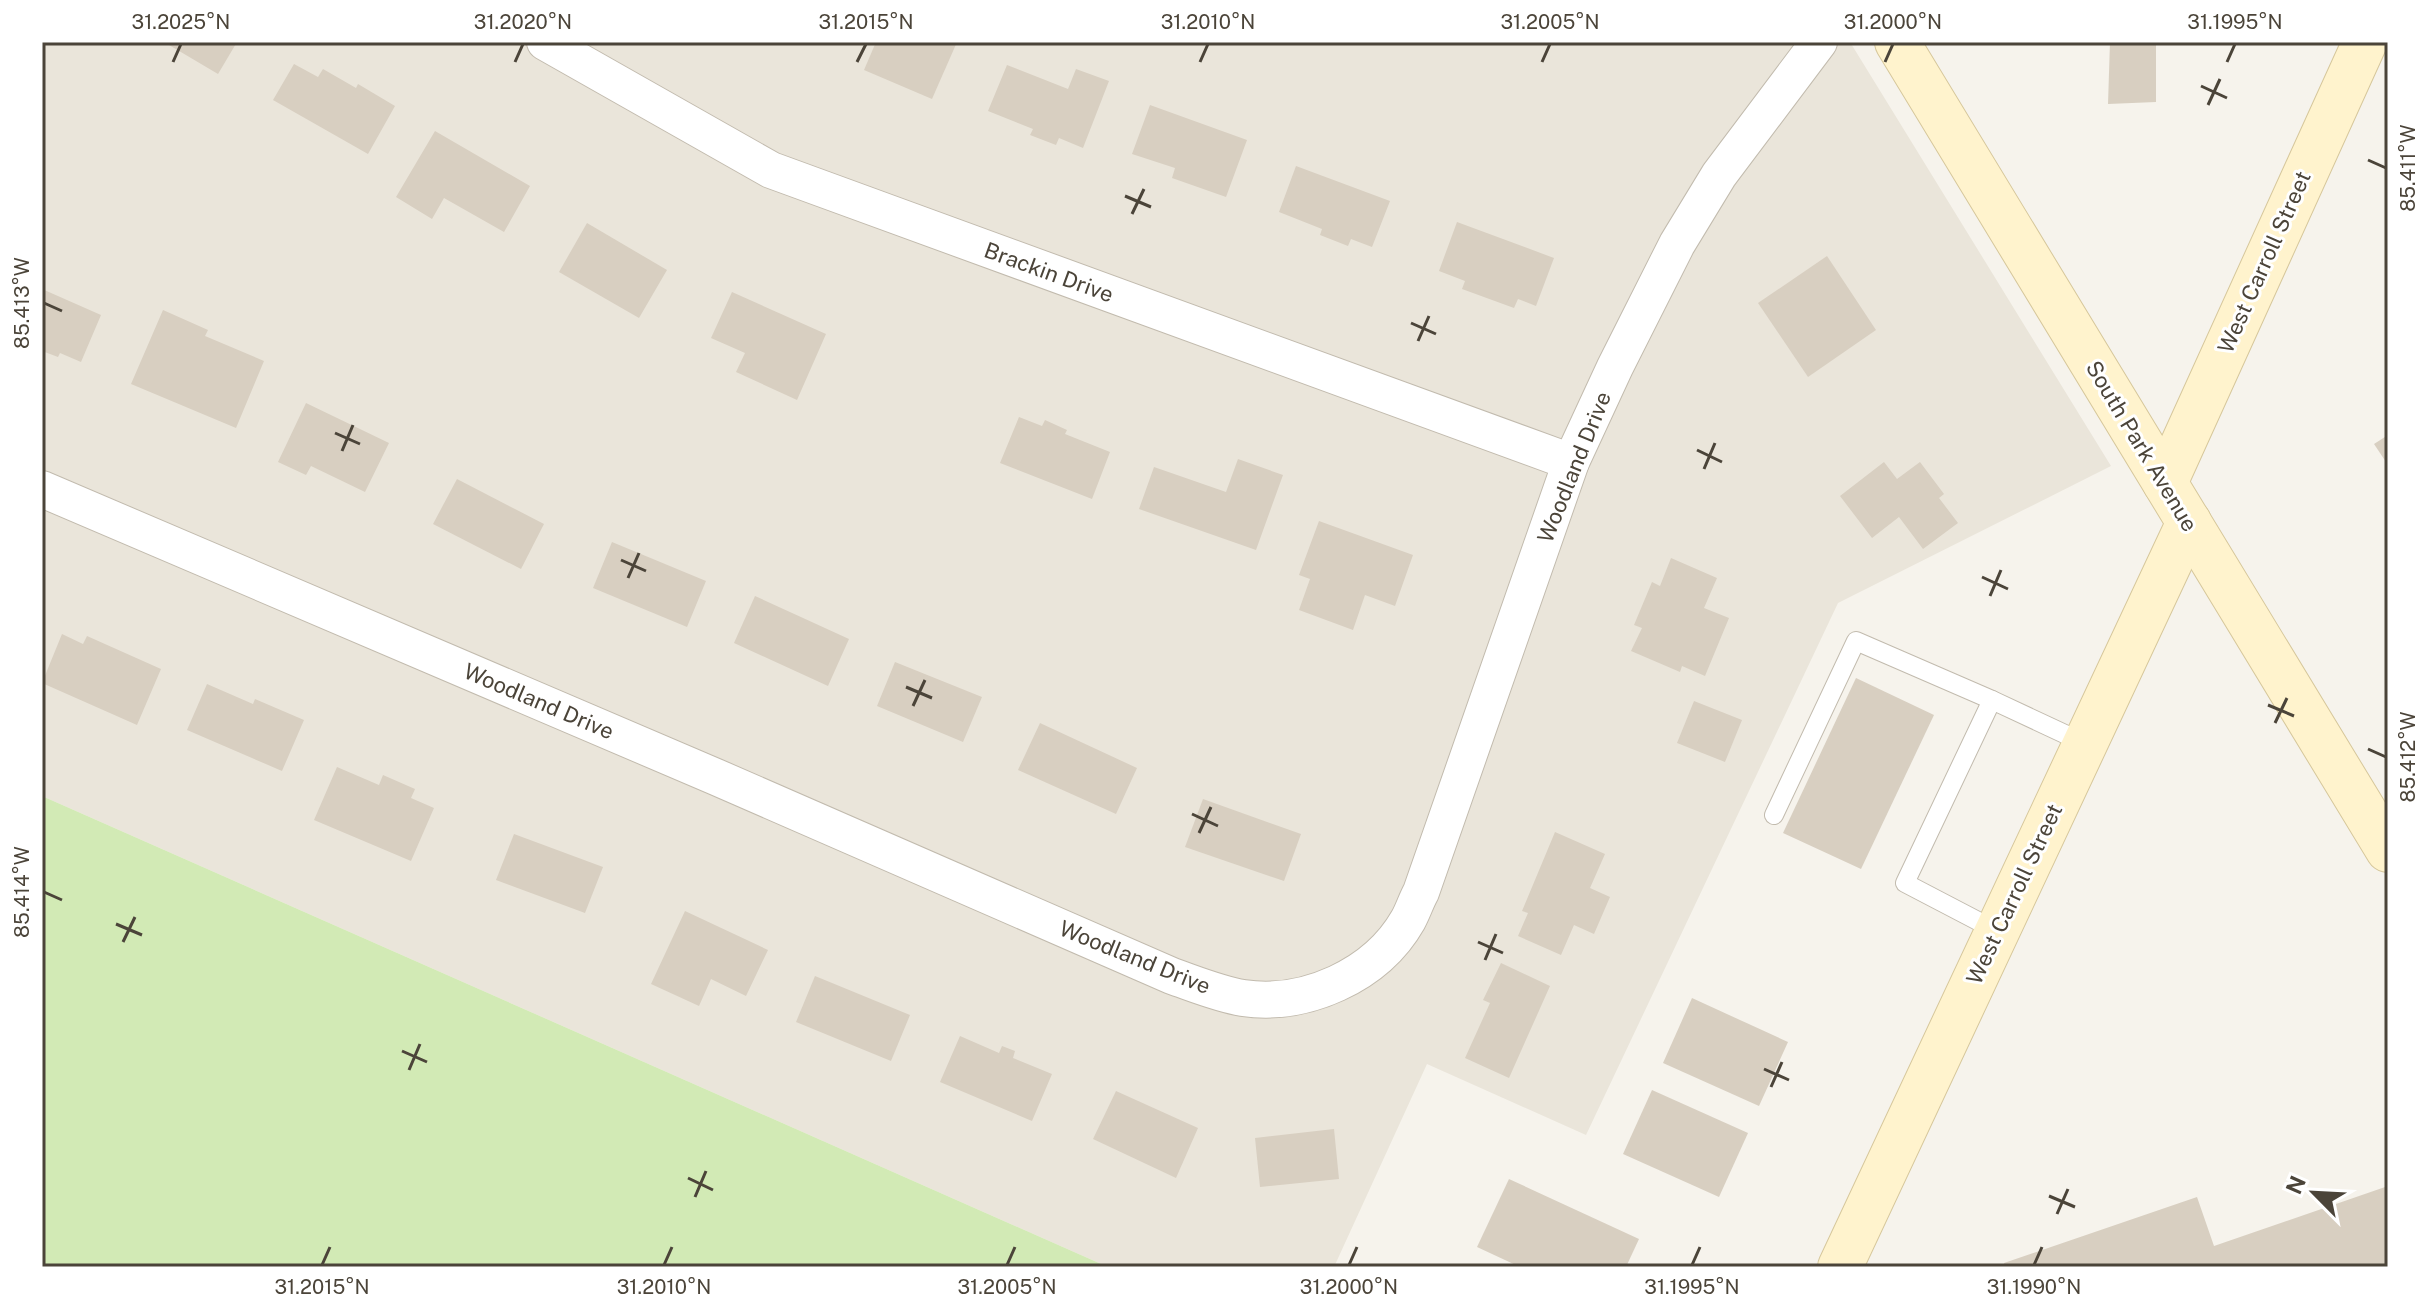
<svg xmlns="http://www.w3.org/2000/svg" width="2430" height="1309" font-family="'Public Sans',sans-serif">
<rect width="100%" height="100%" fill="#f6f3ec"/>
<path fill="#eae5da" d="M42,42H1850L2111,466L1838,603L1586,1135L1427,1064L1334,1267H1108L42,796Z"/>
<path fill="#d2eab5" d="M42,796L1108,1267H42Z"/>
<g fill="#d8cfc1">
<path d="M164,42H237L218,74Z"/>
<path d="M876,42H957L932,99L864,70Z"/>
<path d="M2110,42H2156V102L2108,104Z"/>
<path d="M294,64L318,77L323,69L356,88L358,84L395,106L368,154L273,100Z"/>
<path d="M1007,65L1068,89L1076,69L1109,81L1083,148L1059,138L1056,145L1030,135L1033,129L988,111Z"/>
<path d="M1150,105L1247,140L1226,197L1172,178L1175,168L1132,154Z"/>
<path d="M435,131L530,186L504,232L444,198L432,219L396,197Z"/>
<path d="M1296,166L1390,201L1372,247L1351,239L1348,246L1320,235L1322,229L1279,212Z"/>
<path d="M1457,222L1554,258L1536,306L1518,299L1514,308L1462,289L1465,281L1439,271Z"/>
<path d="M587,223L667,270L639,318L559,272Z"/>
<path d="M1827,256L1876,330L1808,377L1758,303Z"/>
<path d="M42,289L101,315L81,362L60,353L58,357L42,351Z"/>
<path d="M732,292L826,334L797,400L736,372L745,353L711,338Z"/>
<path d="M163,310L208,330L205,336L264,361L236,428L131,384Z"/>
<path d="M306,403L389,443L365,492L311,466L306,475L278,462Z"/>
<path d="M1019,417L1042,426L1045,420L1067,430L1065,434L1110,452L1092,499L1000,463Z"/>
<path d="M2388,435V465L2374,444Z"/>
<path d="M1238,459L1283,475L1256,550L1139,509L1154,467L1226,492Z"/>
<path d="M1884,462L1897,479L1920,462L1944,494L1939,498L1958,523L1923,549L1899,517L1872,538L1840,496Z"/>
<path d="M457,479L544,524L521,569L433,524Z"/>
<path d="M1319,521L1413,555L1395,606L1365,595L1353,630L1299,610L1310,579L1299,575Z"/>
<path d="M612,542L706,581L687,627L593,588Z"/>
<path d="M1671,558L1717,578L1704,608L1729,618L1705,676L1682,666L1680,672L1631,651L1642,628L1634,625L1652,582L1660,586Z"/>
<path d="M755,596L849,639L828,686L734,643Z"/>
<path d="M62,634L83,644L87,636L161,669L137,725L42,683Z"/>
<path d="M895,662L982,697L963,742L877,706Z"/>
<path d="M1856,678L1934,715L1861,869L1783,833Z"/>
<path d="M207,684L253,704L255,699L304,720L282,771L187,730Z"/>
<path d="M1694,701L1742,720L1725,762L1677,743Z"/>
<path d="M1040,723L1137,768L1116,814L1018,770Z"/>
<path d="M337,767L379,785L383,775L415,789L411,798L434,808L411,861L314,820Z"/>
<path d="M1203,799L1301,834L1284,881L1185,847Z"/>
<path d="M1555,832L1605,854L1590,888L1610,897L1594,934L1574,925L1561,955L1518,936L1528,913L1522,911Z"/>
<path d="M514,834L603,867L585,913L496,880Z"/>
<path d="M685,911L768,950L746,996L711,979L699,1006L651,984Z"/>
<path d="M1501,963L1550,986L1509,1078L1465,1058L1490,1003L1483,1000Z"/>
<path d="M815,976L910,1015L891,1061L796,1022Z"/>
<path d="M1692,998L1788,1042L1759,1106L1663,1063Z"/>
<path d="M960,1036L999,1053L1002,1046L1015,1051L1013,1058L1052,1074L1032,1121L940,1082Z"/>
<path d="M1652,1090L1748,1133L1719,1197L1623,1154Z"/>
<path d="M1116,1091L1198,1128L1176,1178L1093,1139Z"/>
<path d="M1334,1129L1339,1179L1260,1187L1255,1138Z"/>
<path d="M1509,1179L1639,1239L1626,1267H1520L1477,1247Z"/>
<path d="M2388,1186V1267H2005L2004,1263L2197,1197L2214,1246Z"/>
</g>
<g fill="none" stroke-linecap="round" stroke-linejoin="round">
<defs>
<g id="lane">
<path d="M1774,815L1856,641L1992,700"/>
<path d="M1997,931L1905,883L1992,700L2084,743"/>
</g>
<g id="street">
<path d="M545,42L771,170L1571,462"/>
<path d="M42,489L716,777L1172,976C1195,984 1219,994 1243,998C1305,1007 1376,976 1408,920C1413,911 1416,901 1421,892L1571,462L1615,367L1677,244L1719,175L1819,42"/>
</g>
<g id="secondary">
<path d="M1897,42L2388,850"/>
<path d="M2165,483L2365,42"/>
<path d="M1840,1267L2189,522"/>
</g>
</defs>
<use href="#lane" stroke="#c2bbae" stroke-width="20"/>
<use href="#street" stroke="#c2bbae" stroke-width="38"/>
<use href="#secondary" stroke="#d6c79b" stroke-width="46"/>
<use href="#lane" stroke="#fff" stroke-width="18"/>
<use href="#street" stroke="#fff" stroke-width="36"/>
<use href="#secondary" stroke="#fff3cd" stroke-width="44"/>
</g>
<path fill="none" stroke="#4b4439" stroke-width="3" d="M173,62L181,44M515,62L523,44M857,62L866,44M1200,62L1208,44M1542,62L1550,44M1885,62L1893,44M2227,62L2235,44M2201,86L2227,98M2208,105L2220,79M2368,160L2386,168M1125,196L1151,207M1132,214L1144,189M44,303L62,311M1411,323L1436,334M1418,341L1429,316M335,433L360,444M1697,450L1722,462M342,451L353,425M1704,469L1715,443M621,560L646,571M1982,577L2008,589M628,578L639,553M1990,596L2001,570M906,687L932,698M2268,705L2294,716M913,706L925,680M2275,723L2287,698M2368,749L2386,757M1192,814L1218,826M1199,833L1211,807M44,892L62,900M116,924L142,935M123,942L135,917M1478,942L1503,953M1485,960L1496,934M402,1051L427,1062M1764,1069L1789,1080M409,1070L420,1044M1771,1087L1782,1062M688,1178L713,1190M2049,1196L2075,1207M695,1197L706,1171M2057,1214L2068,1189M322,1265L330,1247M664,1265L672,1247M1007,1265L1015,1247M1349,1265L1357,1247M1692,1265L1700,1247M2034,1265L2042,1247"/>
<g text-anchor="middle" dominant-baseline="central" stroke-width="6" stroke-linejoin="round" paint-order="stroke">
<g font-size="22" fill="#4b4439" stroke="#fff">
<text transform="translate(2264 262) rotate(-66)">West Carroll Street</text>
<text transform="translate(1049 272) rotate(20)">Brackin Drive</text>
<text transform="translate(2142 446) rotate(59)">South Park Avenue</text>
<text transform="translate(1574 467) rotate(-68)">Woodland Drive</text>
<text transform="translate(539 701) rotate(23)">Woodland Drive</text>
<text transform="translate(2014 894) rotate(-65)">West Carroll Street</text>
<text transform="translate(1135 957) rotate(22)">Woodland Drive</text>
</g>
</g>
<rect width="2430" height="1309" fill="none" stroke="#ffffff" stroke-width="88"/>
<g transform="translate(2314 1193) rotate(294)" stroke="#ffffff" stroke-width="6" paint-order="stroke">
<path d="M0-6L14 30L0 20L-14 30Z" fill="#4b4439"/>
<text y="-12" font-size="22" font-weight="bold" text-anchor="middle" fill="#4b4439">N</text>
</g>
<rect x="44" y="44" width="2342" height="1221" fill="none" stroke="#4b4439" stroke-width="3"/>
<g font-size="20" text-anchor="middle" fill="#4b4439">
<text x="181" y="29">31.2025°N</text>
<text x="523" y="29">31.2020°N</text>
<text x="866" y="29">31.2015°N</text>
<text x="1208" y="29">31.2010°N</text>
<text x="1550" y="29">31.2005°N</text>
<text x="1893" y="29">31.2000°N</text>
<text x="2235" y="29">31.1995°N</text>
<text transform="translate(2408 168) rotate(-90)" y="7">85.411°W</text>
<text transform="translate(22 303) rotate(-90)" y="7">85.413°W</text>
<text transform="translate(2408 757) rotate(-90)" y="7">85.412°W</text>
<text transform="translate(22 892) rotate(-90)" y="7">85.414°W</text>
<text x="322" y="1294">31.2015°N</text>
<text x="664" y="1294">31.2010°N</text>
<text x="1007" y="1294">31.2005°N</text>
<text x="1349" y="1294">31.2000°N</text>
<text x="1692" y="1294">31.1995°N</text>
<text x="2034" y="1294">31.1990°N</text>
</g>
</svg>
